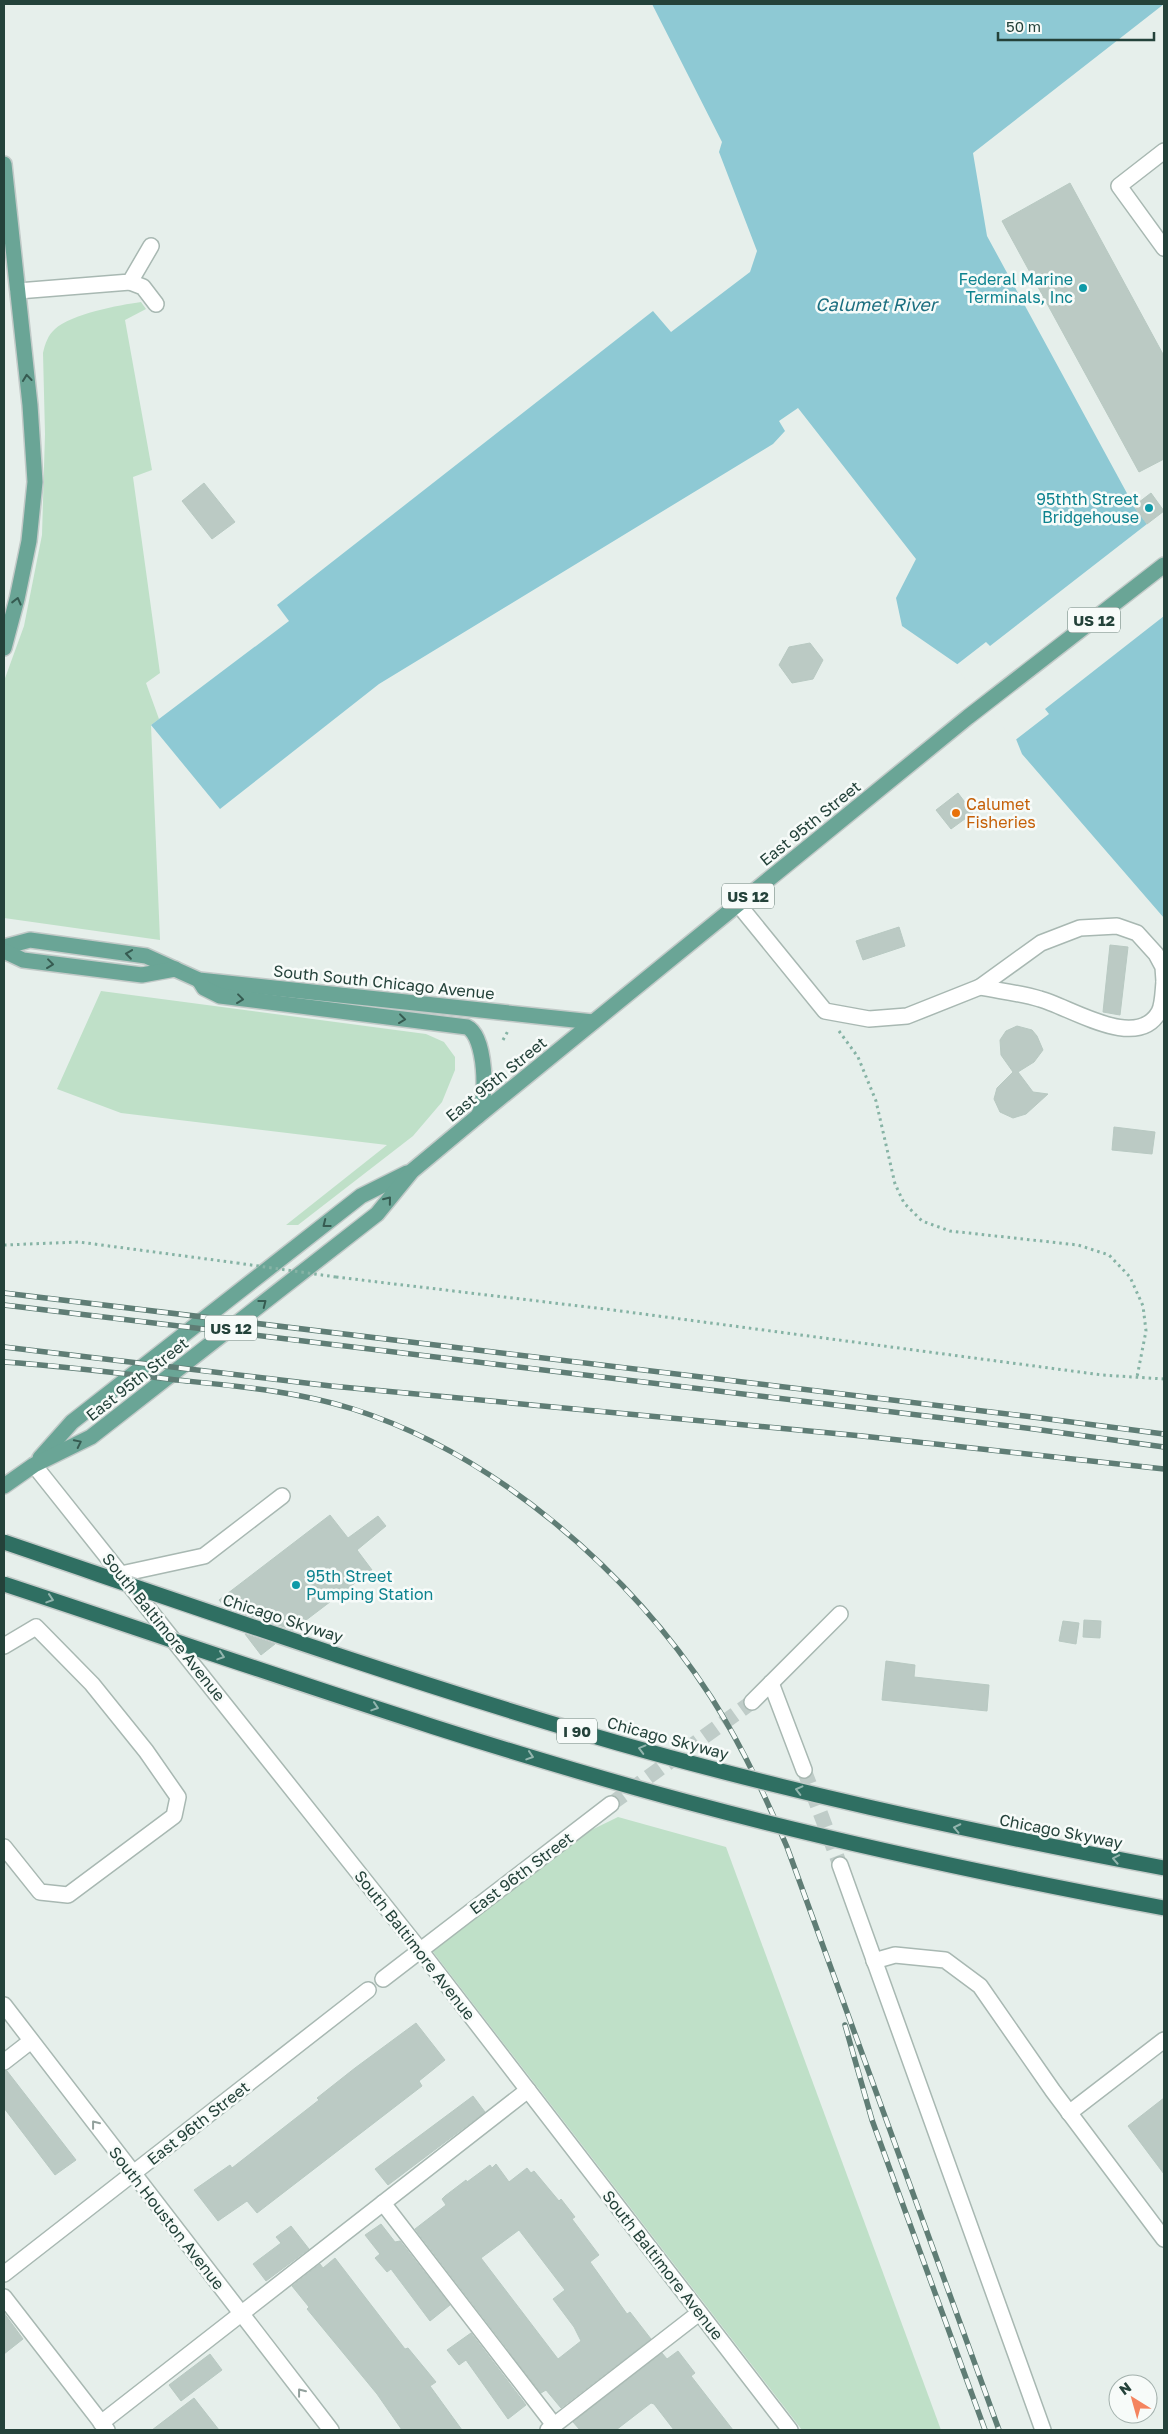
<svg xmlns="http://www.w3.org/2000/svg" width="1168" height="2434" font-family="'Golos Text',sans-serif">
<rect width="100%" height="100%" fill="#e6efeb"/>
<g fill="#bfe0c8">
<path d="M141,302L146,309L125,320L152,470L133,477L160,673L146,683L159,719L151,725L160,940L4,918V681L24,626L42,535L45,434L43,353C45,344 48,335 55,329C71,314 119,305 141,302Z"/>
<path d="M101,991L426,1034L444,1042L455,1057V1070L442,1102L413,1136L298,1225H286L387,1145L121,1113L57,1089Z"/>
<path d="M618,1817L726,1847L941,2430H802L430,1948L577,1837Z"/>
</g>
<path fill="#8ec9d4" d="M652,4H1164L973,153L987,236L1135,508L1164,543V918L1022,754L1016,739L957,664L902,626L896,598L916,559L798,408L779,421L785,431L773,444L379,684L220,809L151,725L289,621L277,605L653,311L671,332L750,272L757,251L719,152L722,142Z"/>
<path fill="#e6efeb" d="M1137,507L1164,539V616L1045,709L1049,714L1014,741L955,666L986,642L990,646L1147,524L1135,508Z"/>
<g fill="#bbcac4" stroke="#b8c9c2" fill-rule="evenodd">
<path d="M1070,183L1164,356V459L1139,472L1002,221Z"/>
<path d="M204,483L235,522L212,539L182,501Z"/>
<path d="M1151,493L1164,511L1147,524L1134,506Z"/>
<path d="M810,643L823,660L813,679L792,683L779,665L789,647Z"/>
<path d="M958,793L973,813L951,829L936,810Z"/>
<path d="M899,927L905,946L863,960L856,941Z"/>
<path d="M1110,945L1128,947L1120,1015L1103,1012Z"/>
<path d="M1017,1026L1032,1030L1037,1036L1043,1050L1034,1062L1018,1072L1033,1092L1048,1094L1026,1114L1013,1118L1000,1112L994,1099L997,1088L1013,1072L1001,1055L1000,1040L1006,1031Z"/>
<path d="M1114,1127L1155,1132L1152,1154L1112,1150Z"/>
<path d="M330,1515L348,1538L378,1516L386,1526L357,1550L372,1570L293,1630L225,1607L219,1600Z"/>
<path d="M1084,1620L1101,1621L1100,1638L1083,1637Z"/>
<path d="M1063,1621L1079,1623L1076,1644L1059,1641Z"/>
<path d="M245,1634L275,1644L261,1655Z"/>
<path d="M886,1661L915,1665L914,1677L989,1685L987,1711L882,1700Z"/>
<path d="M416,2023L445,2060L419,2081L422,2086L257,2213L247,2201L218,2221L194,2190L230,2165L232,2168L319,2100L317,2098L355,2068Z"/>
<path d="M4,2071H7L76,2160L55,2175L4,2108Z"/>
<path d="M473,2096L485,2112L388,2185L375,2169Z"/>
<path d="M1164,2098V2174L1128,2126Z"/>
<path d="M496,2164L509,2182L527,2168L531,2173L534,2171L559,2201L561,2199L575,2217L572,2219L599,2255L590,2262L627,2314L630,2312L651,2339L561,2408L546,2390L541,2393L415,2229L446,2205L442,2199L445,2196L466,2180L467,2182L490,2165L492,2168ZM519,2230L565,2290L553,2299L574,2327L581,2341L558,2359L481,2258Z"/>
<path d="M381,2224L395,2242L400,2241L450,2305L430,2321L391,2269L387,2272L375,2258L380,2254L365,2235Z"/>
<path d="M291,2226L309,2249L266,2281L253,2264L281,2243L276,2237Z"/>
<path d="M335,2258L405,2349L408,2348L436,2382L430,2386L462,2430H402L377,2394L307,2309L309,2307L292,2286L320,2264L323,2268Z"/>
<path d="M4,2313L23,2339L4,2354Z"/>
<path d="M471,2333L526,2405L508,2419L466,2360L459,2365L447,2350Z"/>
<path d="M678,2351L695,2373L691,2376L733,2430H674L654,2404L651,2403L616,2430H580L573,2422L662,2353L667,2359Z"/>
<path d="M210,2354L222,2370L181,2401L169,2385Z"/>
<path d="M194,2398L219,2430H152Z"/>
</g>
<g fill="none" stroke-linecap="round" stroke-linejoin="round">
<g stroke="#bfccc8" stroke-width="15" stroke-dasharray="15 8" stroke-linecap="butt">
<path d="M804,1770L840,1865"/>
<path d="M611,1804L752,1702"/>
</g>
<defs>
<g id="minor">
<path d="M1164,151L1119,186L1164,248"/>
<path d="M130,282L143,287L156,304"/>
<path d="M18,291L130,282L151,246"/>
<path d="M738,904L825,1011L869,1019L907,1016L980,987L1041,943L1080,928L1117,926L1137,933L1156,954L1163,967L1164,981"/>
<path d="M980,987C1000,991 1020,993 1040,999C1070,1007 1137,1052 1159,1012C1163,1005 1163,991 1164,982"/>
<path d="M34,1465L420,1950L790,2430"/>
<path d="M121,1574L204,1556L282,1496"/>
<path d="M4,1646L36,1627L92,1684L146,1751L178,1797L174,1816L68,1895L40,1892L4,1847"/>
<path d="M771,1683L804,1770"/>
<path d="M752,1702L840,1614"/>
<path d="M840,1865L1043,2430"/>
<path d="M874,1961L895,1955L945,1960L980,1986L1053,2091L1164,2239"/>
<path d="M383,1979L611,1804"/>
<path d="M4,2005L331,2430"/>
<path d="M4,2062L31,2041"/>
<path d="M1069,2113L1164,2040"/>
<path d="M383,2203L554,2425"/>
<path d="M4,2274L368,1990"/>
<path d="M4,2297L107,2430"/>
<path d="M101,2423L528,2090"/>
<path d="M548,2430L699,2313"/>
</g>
<g id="major">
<path d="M4,164L30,405L35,482L29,541L17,599L4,648"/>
<path d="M4,947L30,940L146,956L199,980L593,1022"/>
<path d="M4,951L23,960L142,975L175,969"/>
<path d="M199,980L204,988L220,996L467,1027C486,1036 488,1100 478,1116"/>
<path d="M40,1458L72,1422L361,1196L407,1173"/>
<path d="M4,1486L34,1465L91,1437L377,1214L412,1171L478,1116L968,717L1164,565"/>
</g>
</defs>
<use href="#minor" stroke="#a8b8b2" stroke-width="18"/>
<use href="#major" stroke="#c2cac8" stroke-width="18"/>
<g stroke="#86b3a5" stroke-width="3" stroke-dasharray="2.5 4" stroke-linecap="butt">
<path d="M839,1031L858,1057L876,1101L895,1184L904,1203L922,1221L950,1231L1078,1245L1109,1255L1130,1277L1143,1306L1146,1331L1137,1377"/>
<path d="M503,1040L509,1029"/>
<path d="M4,1245L79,1242L237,1263"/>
<path d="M336,1277L613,1310L1102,1375L1164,1379"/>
</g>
<use href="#minor" stroke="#fff" stroke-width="15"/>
<use href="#major" stroke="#6aa596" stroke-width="15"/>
<defs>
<g id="rail">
<path d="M4,1293L1025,1416L1164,1434"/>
<path d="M4,1305L1034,1429L1164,1447"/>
<path d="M4,1347L331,1386L862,1436L1164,1469"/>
<path d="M4,1362C62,1366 119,1373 177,1380C236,1386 296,1391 353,1409C495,1454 630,1572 711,1697C741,1744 765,1795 787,1847L999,2430"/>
<path d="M845,2025L872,2120L985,2430"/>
</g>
</defs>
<use href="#rail" stroke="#5f7d75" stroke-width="5.5"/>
<use href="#rail" stroke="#f7fbf9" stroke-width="4" stroke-dasharray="11" stroke-linecap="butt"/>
<defs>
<g id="highway-bridge">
<path d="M4,1542C195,1607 386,1674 580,1732C772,1789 968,1831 1164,1868"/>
<path d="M4,1584C232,1659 459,1741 691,1803C847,1845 1005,1878 1164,1908"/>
</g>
</defs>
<use href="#highway-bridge" stroke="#c2cac8" stroke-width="18" stroke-linecap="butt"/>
<path stroke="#86b3a5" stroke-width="3" stroke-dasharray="2.5 4" stroke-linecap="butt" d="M237,1263L336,1277"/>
<use href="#highway-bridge" stroke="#2f6f62" stroke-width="15"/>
</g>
<defs><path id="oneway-chevron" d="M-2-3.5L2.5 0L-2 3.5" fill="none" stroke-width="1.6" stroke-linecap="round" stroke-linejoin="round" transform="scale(1.25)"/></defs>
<g stroke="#365b51">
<use href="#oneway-chevron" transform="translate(27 378) rotate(-96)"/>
<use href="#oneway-chevron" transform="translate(17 601) rotate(-76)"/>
<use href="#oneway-chevron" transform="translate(129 954) rotate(-172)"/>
<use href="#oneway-chevron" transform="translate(50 964) rotate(7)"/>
<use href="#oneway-chevron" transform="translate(240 999) rotate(7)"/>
<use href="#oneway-chevron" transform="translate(402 1019) rotate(7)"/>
<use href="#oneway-chevron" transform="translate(388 1200) rotate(-51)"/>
<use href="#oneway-chevron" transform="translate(326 1224) rotate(142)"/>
<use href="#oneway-chevron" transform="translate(263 1303) rotate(-38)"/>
<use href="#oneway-chevron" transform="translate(78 1443) rotate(-26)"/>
</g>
<g stroke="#93b5ae">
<use href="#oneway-chevron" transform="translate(50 1599) rotate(18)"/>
<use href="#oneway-chevron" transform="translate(221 1656) rotate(18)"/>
<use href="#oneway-chevron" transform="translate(375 1707) rotate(18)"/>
<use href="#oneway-chevron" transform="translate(642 1749) rotate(-165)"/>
<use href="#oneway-chevron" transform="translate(530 1756) rotate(18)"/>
<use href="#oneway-chevron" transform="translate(799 1790) rotate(-166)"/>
<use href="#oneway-chevron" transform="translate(957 1828) rotate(-168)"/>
<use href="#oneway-chevron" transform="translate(1116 1859) rotate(-169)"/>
</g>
<g stroke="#92a09c">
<use href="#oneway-chevron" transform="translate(95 2124) rotate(-128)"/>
<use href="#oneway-chevron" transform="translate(301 2392) rotate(-128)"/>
</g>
<g fill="#0f9aa8" stroke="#f7fbf9" stroke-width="2">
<circle cx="1083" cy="288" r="5"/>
<circle cx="1149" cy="508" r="5"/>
<circle cx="296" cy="1585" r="5"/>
</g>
<circle fill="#e8710a" stroke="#f7fbf9" stroke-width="2" cx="956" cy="813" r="5"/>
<g text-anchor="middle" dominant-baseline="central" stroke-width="5" stroke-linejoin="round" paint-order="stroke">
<g fill="#f7fbf9" stroke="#637a73" stroke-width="1">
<rect x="1068" y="607.5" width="52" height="25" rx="4"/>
<rect x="722" y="883.5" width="52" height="25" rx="4"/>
<rect x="205" y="1315.5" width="52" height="25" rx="4"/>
<rect x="557" y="1718.5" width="40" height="25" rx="4"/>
</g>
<g font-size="15" font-weight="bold" fill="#24423a">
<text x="1094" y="620">US 12</text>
<text x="748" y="896">US 12</text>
<text x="231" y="1328">US 12</text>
<text x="577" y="1731">I 90</text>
</g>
<g font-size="16" fill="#0d838f" stroke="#f7fbf9" text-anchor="end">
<text x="1073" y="279">Federal Marine<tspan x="1073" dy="18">Terminals, Inc</tspan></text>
<text x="1139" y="499">95thth Street<tspan x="1139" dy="18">Bridgehouse</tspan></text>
<text x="306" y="1576" text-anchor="start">95th Street<tspan x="306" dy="18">Pumping Station</tspan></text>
</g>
<g font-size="16" fill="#c56008" stroke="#f7fbf9" text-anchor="start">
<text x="966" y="804">Calumet<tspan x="966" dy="18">Fisheries</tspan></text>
</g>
<g font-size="16" fill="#24423a" stroke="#f7fbf9">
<text transform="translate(810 823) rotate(-39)">East 95th Street</text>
<text transform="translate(384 982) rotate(6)">South South Chicago Avenue</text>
<text transform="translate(496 1079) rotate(-39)">East 95th Street</text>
<text transform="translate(137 1379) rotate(-38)">East 95th Street</text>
<text transform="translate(283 1618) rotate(18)">Chicago Skyway</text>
<text transform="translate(164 1627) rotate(51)">South Baltimore Avenue</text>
<text transform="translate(668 1738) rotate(15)">Chicago Skyway</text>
<text transform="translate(1061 1831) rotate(11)">Chicago Skyway</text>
<text transform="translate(521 1873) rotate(-37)">East 96th Street</text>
<text transform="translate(415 1945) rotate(52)">South Baltimore Avenue</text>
<text transform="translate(198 2123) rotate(-38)">East 96th Street</text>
<text transform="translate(167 2218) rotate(52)">South Houston Avenue</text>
<text transform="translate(663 2265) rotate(52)">South Baltimore Avenue</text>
</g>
<g font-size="18" font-style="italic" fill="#1c6f80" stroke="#f7fbf9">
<text x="876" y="304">Calumet River</text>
</g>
</g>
<rect width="1168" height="2434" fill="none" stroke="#24423a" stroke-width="10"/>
<g transform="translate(1133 2399) rotate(323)"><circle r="24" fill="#f7fbf9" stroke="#a3b1ad"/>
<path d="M0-4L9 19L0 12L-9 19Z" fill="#f4845f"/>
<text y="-8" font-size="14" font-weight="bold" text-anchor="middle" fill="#24423a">N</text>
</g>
<path d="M998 32v8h156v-8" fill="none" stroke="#24423a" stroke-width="2.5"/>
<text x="1006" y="32" font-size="15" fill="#24423a" stroke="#f7fbf9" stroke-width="4" paint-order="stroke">50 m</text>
</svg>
